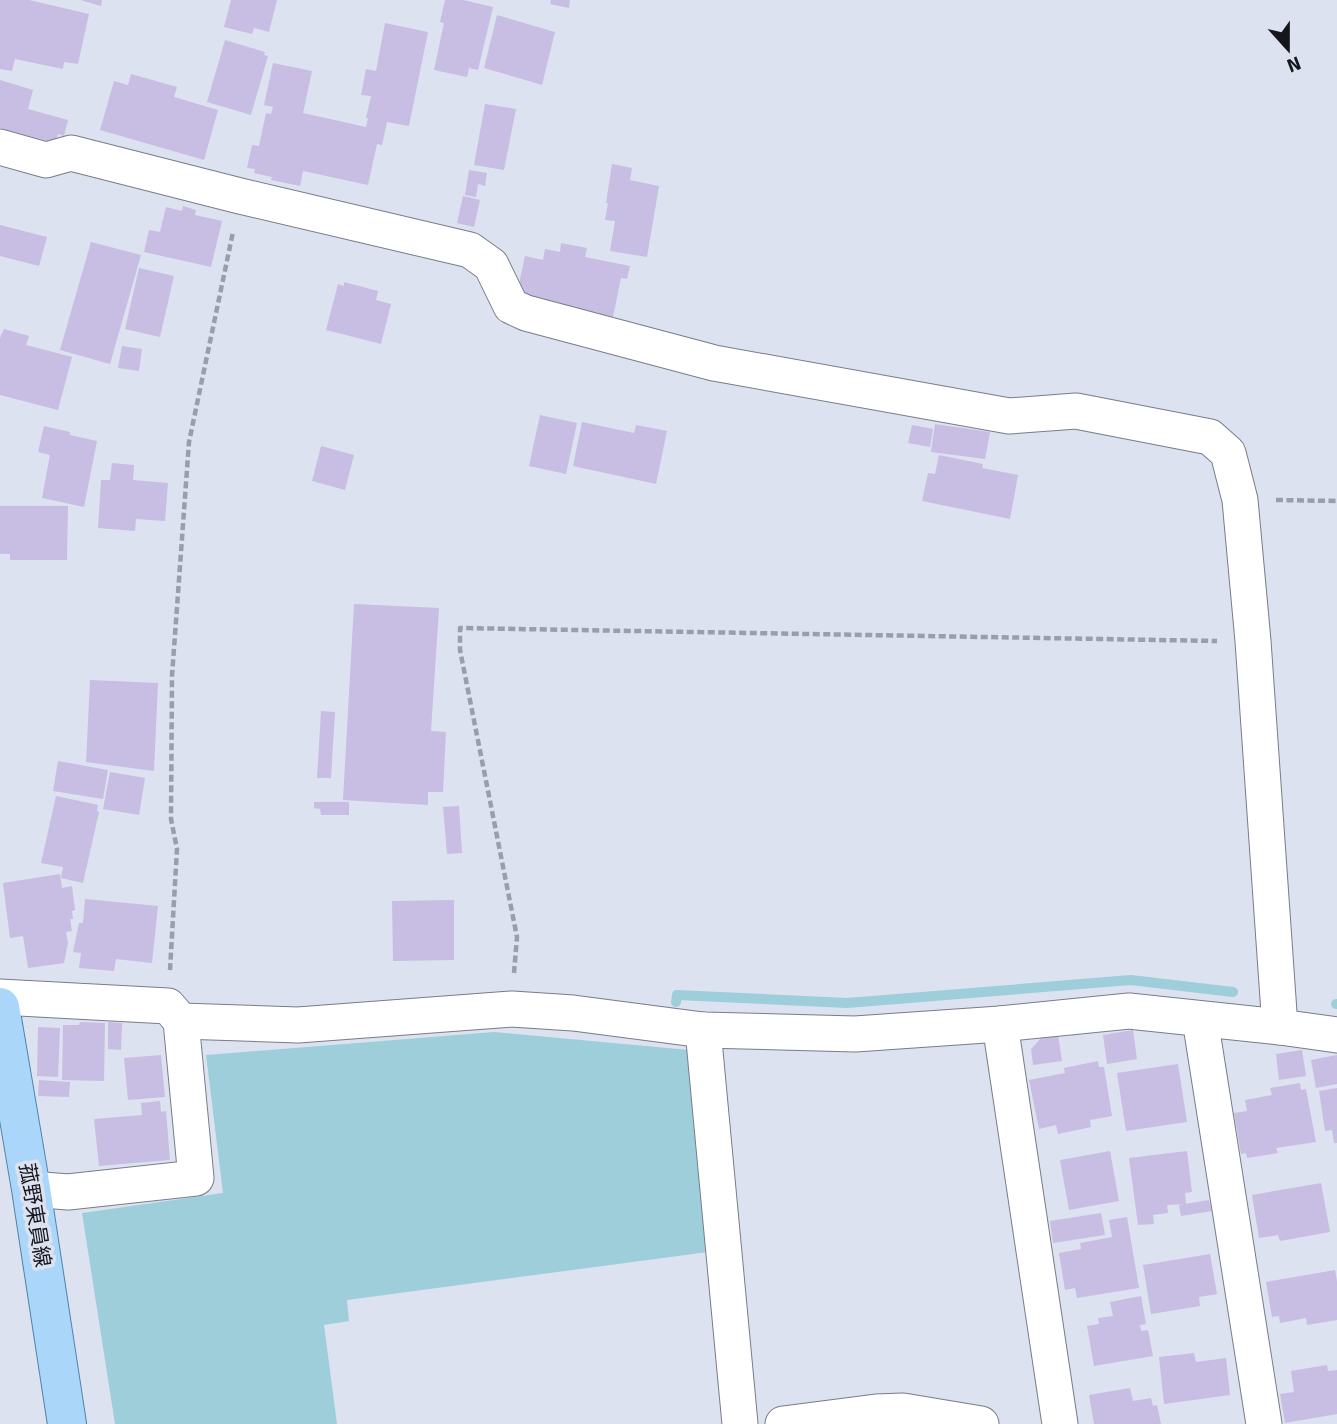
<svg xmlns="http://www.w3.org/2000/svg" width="1337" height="1424" font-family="Signika,'Noto Sans JP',sans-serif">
<rect width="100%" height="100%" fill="#dde2f0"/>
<path fill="#9eceda" d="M494,1032L689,1050L708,1252L347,1300L349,1321L324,1325L337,1424H115L82,1213L223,1193L206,1055Z"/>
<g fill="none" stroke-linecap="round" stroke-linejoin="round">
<g stroke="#9eceda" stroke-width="10">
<path d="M676,1002L677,995L847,1003L1131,980L1233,992"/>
<path d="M1336,1004H1337"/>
</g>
</g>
<g fill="#c8bde2">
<path d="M0,0H29L89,14L78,64L64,62L63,69L15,59L12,71L0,69Z"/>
<path d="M80,0H102L101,6Z"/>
<path d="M231,0H277L269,32L254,28L252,34L224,27Z"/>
<path d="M445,0H463L493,7L478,70L469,68L467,77L434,70L444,23L440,22Z"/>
<path d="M551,0H570L569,8L550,4Z"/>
<path d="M497,15L555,32L542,85L484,68Z"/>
<path d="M385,23L428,32L409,126L387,122L382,145L377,144L368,185L303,171L300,186L271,180L272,177L254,173L255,169L247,168L252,145L259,146L266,113L271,114L273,107L264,105L273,63L312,71L303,113L366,127L368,118H366L371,96L361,95L366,69L376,71Z"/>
<path d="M225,40L265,52L264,55L268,56L251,115L207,102Z"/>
<path d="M131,74L177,87L174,97L218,110L204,160L100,130L114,81L128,85Z"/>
<path d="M0,80L33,90L28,109L68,120L64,136L58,134L55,143L0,128Z"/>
<path d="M485,104L516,109L504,170L474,165Z"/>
<path d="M612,164L632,168L630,180L659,186L647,257L610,251L615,221L605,220L608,203H606Z"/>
<path d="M469,170L487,173L485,186L478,184L476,197L465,195Z"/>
<path d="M463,196L480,200L474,227L457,223Z"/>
<path d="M183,206L196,210L195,215L222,221L211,267L144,252L149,230L160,232L166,207L182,211Z"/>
<path d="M0,225L47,237L39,266L0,256Z"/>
<path d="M91,242L141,255L110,364L60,350Z"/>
<path d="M561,243L587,248L585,257L630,266L627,279L621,278L613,317L527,300L517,293L525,256L543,260L545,249L560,252Z"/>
<path d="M139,268L174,276L160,337L125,329Z"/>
<path d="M344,282L378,291L376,300L391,304L381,344L326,330L338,284L344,286Z"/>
<path d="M4,329L29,336L26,345L72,357L58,410L0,395V338Z"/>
<path d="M122,346L142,349L139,371L118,368Z"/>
<path d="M540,415L577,423L566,474L529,466Z"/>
<path d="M582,422L634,433L636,425L667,431L656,484L573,466Z"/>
<path d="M935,424L990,432L985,459L931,452Z"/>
<path d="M912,425L933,429L930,447L908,443Z"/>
<path d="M44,426L70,432V435L97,441L84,507L42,498L50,455L38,452Z"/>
<path d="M321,446L354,455L345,490L312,481Z"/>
<path d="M939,455L983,464L982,468L1018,475L1010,519L922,501L928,473L935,474Z"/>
<path d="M112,463L134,465L133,480L168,483L165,521L136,519L135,531L98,528L101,480H110Z"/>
<path d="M0,506H68L67,560H10V554H0Z"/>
<path d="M354,604L439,608L431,731L446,732L443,792H428V805L343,800Z"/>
<path d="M90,680L158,683L154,771L86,762Z"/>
<path d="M321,711L335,712L331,778H317Z"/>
<path d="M58,761L108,770L103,799L53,791Z"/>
<path d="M110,772L145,778L139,815L103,809Z"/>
<path d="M56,796L98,805L97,811L99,812L83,883L61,878L63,867L41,863Z"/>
<path d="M314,802H349V815H321L320,809L314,808Z"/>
<path d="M459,806L462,853L447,854L443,807Z"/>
<path d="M60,874L62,888L72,886L75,910L72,911L73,919H70L72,931L66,932L68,943L64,963L28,968L23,936L10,938L3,883Z"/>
<path d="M85,899L158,906L152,963L116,959L114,971L79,968L81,953L73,952L79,923H83Z"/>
<path d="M454,900V960L393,961L392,901Z"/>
<path d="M80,1022L105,1023L104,1081L62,1080L63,1025H79Z"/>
<path d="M108,1022L122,1023L121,1050L108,1049Z"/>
<path d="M38,1027L60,1028L58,1077L37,1076Z"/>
<path d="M1133,1030L1137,1059L1107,1064L1103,1035Z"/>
<path d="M1058,1035L1062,1061L1033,1065L1031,1049L1043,1036Z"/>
<path d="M1302,1050L1306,1076L1279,1080L1276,1054Z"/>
<path d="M161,1055L165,1097L128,1100L124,1058Z"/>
<path d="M1337,1055V1084L1316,1088L1311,1060Z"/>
<path d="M1098,1061L1099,1067H1104L1112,1116L1090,1120L1091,1127L1058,1134L1056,1125L1039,1129L1029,1080L1065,1073L1064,1068Z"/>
<path d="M1178,1064L1187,1122L1126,1131L1117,1073Z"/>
<path d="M39,1080L70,1082L69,1097L38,1096Z"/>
<path d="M1300,1083L1301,1090L1306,1089L1316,1142L1276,1148L1278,1153L1247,1158L1246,1153L1241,1154L1234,1113L1247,1111L1245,1100L1272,1095L1270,1088Z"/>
<path d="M1337,1088V1143H1334L1332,1130L1325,1131L1319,1091Z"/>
<path d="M160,1101L161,1112L166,1111L170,1160L99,1166L94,1119L142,1115L141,1103Z"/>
<path d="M1110,1151L1119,1201L1069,1210L1060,1160Z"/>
<path d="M1187,1151L1192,1192L1185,1193L1186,1204L1167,1205L1168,1213L1153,1215L1154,1224L1138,1225L1129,1158Z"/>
<path d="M1321,1183L1330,1232L1280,1241L1278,1235L1259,1238L1252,1195Z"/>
<path d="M1209,1200L1212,1211L1181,1216L1179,1205Z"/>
<path d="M1101,1213L1105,1235L1053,1243L1050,1221Z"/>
<path d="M1127,1217L1139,1288L1077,1298L1075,1288L1065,1290L1059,1253L1081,1249L1080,1243L1112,1237L1109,1220Z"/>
<path d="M1210,1254L1217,1294L1199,1297L1200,1306L1151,1314L1143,1265Z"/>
<path d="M1335,1270L1337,1281V1320L1307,1325L1306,1318L1280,1323L1279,1316L1272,1317L1266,1282Z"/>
<path d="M1141,1296L1146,1324L1140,1325L1141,1331L1148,1330L1153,1356L1094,1366L1087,1326L1099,1324L1098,1318L1113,1316L1110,1302Z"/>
<path d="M1194,1353L1196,1362L1226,1358L1230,1395L1164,1404L1159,1357Z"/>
<path d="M1327,1365L1328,1371L1337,1370V1414L1285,1423L1280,1394L1294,1392L1291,1371Z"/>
<path d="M1130,1388L1133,1401L1151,1398L1153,1406L1157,1405L1161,1424H1094L1089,1395Z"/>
</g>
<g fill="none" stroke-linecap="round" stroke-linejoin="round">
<defs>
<g id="minor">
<path d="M0,147L46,160L71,153L240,196L470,250L491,265L511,306L526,313L714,363L1009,416L1076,411L1210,437L1228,453L1240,500L1253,641L1280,1027"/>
<path d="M0,997L168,1006L181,1021L196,1178L68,1192L31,1189"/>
<path d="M1200,1019L1264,1424"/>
<path d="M181,1021L298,1025L512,1009L573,1013L703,1030L855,1034L1000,1024L1129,1011L1280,1027L1337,1035"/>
<path d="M1000,1024L1060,1424"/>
<path d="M703,1030L740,1424"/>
<path d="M783,1424L876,1412L903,1411L981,1424"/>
</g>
<path id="primary" d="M0,1007L31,1189L67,1424"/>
</defs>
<use href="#minor" stroke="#787c89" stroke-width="37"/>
<use href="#primary" stroke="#5082a9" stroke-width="40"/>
<g stroke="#9a9ea9" stroke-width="4.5" stroke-dasharray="7 3.5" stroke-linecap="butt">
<path d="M1276,500L1337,501"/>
<path d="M170,970L177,849L171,819L172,676L189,442L233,232"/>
<path d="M514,973L517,937L460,650V628L1217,641"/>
</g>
<use href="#minor" stroke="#fff" stroke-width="35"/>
<use href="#primary" stroke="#a9d6f9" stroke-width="38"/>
</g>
<g text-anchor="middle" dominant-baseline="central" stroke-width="7" stroke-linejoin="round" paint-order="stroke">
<g font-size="21" fill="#16171c" stroke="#dde2f0">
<text transform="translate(35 1215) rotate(81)">菰野東員線</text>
</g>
</g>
<g transform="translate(1288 49) rotate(159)" stroke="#dde2f0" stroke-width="5" paint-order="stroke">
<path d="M0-5L12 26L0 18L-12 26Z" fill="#16171c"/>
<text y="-10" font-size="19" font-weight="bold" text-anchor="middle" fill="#16171c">N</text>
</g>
</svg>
